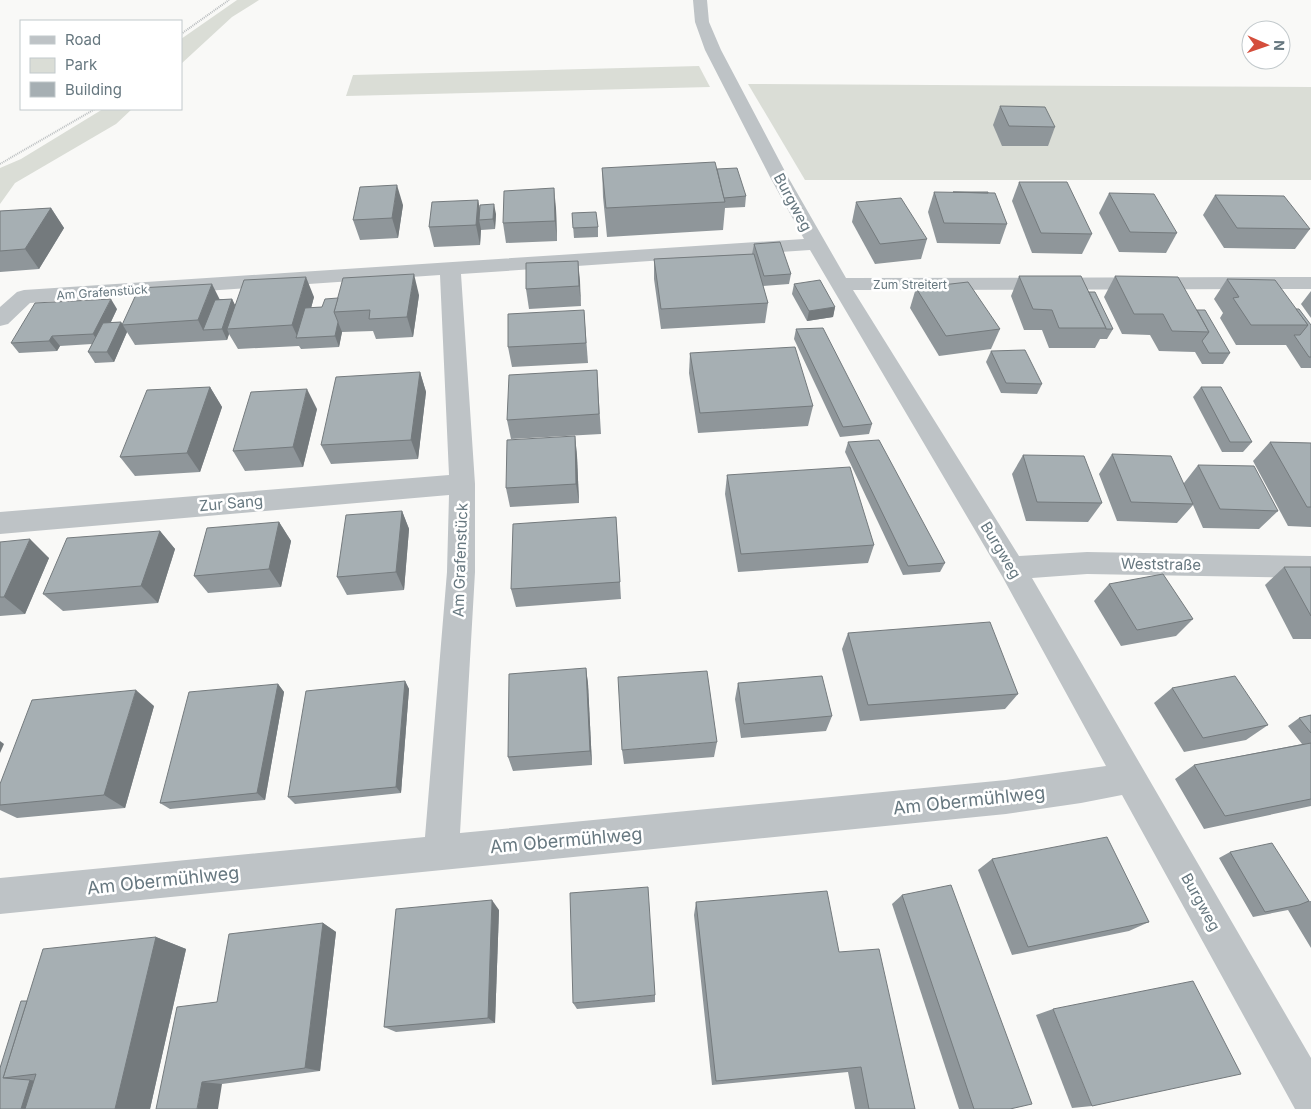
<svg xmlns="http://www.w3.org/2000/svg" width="1311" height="1109" font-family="Inter,sans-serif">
<rect width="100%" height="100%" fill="#f9f9f7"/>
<g fill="#daddd6">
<path d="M237,0H259L232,17L181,64V39Z"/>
<path d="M699,66L710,87L346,96L353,75Z"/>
<path d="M748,84L1311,87V180H805Z"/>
<path d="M103,109H132L116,124L15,183L0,204V168L21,159Z"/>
</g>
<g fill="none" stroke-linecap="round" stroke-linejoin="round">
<g stroke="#b9bdbf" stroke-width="2" stroke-dasharray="1 1" stroke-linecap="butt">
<path d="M181,34L229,0"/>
<path d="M0,164L95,109"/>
</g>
<path fill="#bec3c6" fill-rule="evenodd" d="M693,0H707L709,22L721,50L788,177L846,278L1311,277V289L853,290L1019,556L1087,552L1311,556V578L1087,574L1032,578L1311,1058V1109H1295L1122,795L1081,803L1006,814L0,914V878L425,837L447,572L449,495L0,534V512L449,475L440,275L30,303L8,324L0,326V307L17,292L24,290L804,239L770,177L705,50L695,22ZM810,250L1002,576L1106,766L1006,780L460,833L475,572V484L461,274Z"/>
</g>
<g fill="#8f969a">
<path d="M1000,106L1055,127L1048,146H1002L993,125Z"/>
<path d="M602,168L717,169L746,196L745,207L725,208L723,230L607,237L603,197Z"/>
<path d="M1019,182L1092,234L1082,254L1032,253L1012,201Z"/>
<path d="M934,192L1007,224L1000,244L937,243L928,212Z"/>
<path d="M1109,193L1177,233L1166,253L1119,252L1099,213Z"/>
<path d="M1215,195L1310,229L1295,249L1224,248L1203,215Z"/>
<path d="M478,200L480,211L496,214L495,229L481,230V229L480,245L434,247L429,227Z"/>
<path d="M856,202L927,239L921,259L875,264L852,222Z"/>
<path d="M403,205L398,238L360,240L353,220Z"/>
<path d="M51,208L64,228L39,269L0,272V211Z"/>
<path d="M556,208L557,241L506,243L503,223Z"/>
<path d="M572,213L598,227V237L574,238Z"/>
<path d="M754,244L791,274L789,284L763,286L768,303L765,323L661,329L654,279V259L752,254Z"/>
<path d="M578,261L581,306L529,309L526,289Z"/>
<path d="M1019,276L1089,292L1113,329L1107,339H1100L1095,348H1049L1042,330H1024L1011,296Z"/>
<path d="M1115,276L1197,310L1230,353L1223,364H1202L1195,352L1159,351L1150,335L1122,334L1104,297Z"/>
<path d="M1227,279L1296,309L1311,325V368H1301L1286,345H1236L1220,318L1223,313L1214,299Z"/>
<path d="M794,284L835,307L833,317L807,321L792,294Z"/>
<path d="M916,288L1000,329L991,349L939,356L910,308Z"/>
<path d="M1311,291V318L1301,304Z"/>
<path d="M419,295L413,337L376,339L373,331L342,332L339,347L301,349L299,346L238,349L229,334L227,340L135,345L127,332L114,362L95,363L88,352L92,344L60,346L57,351L19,353L11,343L117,309L111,322H121L122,324L220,299H232L235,305L314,297L311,308L322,307Z"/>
<path d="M584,310L588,363L512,367L508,347Z"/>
<path d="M796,329L872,424L869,434L840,437L794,339Z"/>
<path d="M991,351L1042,384L1037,394L1001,393L986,362Z"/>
<path d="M690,353L813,406L808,426L698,433L689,373Z"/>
<path d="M597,370L601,434L511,439L507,420Z"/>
<path d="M420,372L426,392L418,459L331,464L321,445Z"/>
<path d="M210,387L222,407L200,472L135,476L120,457Z"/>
<path d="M1201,387L1252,442L1243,452H1222L1193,397Z"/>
<path d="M317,409L303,467L245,471L233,451Z"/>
<path d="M575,436L577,456L579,503L510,507L506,488Z"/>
<path d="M848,442L945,563L940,572L903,575L845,452Z"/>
<path d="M1270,442L1311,443V527L1288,526L1253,461Z"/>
<path d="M1112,454L1184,483L1198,465L1278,511L1259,529L1203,528L1193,505L1177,523L1117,521L1099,474Z"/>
<path d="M1023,455L1102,503L1088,522L1026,521L1012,474Z"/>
<path d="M727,475L874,545L868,563L738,572L725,494Z"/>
<path d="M402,511L409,529L404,590L347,595L337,577Z"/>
<path d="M616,517L621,599L516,607L511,589Z"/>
<path d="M279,522L291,541L281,587L208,593L194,576Z"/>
<path d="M160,531L175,549L158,603L63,611L43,594Z"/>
<path d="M0,542L49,558L25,614L0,616Z"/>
<path d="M1284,567H1311V639H1293L1265,585Z"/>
<path d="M1109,584L1193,619L1176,636L1121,646L1094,601Z"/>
<path d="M848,633L1018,694L1005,709L860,721L842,649Z"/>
<path d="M586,668L588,684L592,765L513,771L508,757Z"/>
<path d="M405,681L409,689L401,793L295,804L288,797Z"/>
<path d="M738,683L832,716L826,731L741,738L735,699Z"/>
<path d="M278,684L284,692L265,800L170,809L160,803Z"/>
<path d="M1172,688L1268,725L1246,740L1184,752L1154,703Z"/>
<path d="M154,706L125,808L17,818L0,810V784Z"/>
<path d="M1311,715V806L1204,829L1175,779L1194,765L1302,744L1288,726L1299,718Z"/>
<path d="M717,742L714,757L624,764L622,750Z"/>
<path d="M1230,852L1309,901H1311V948L1288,910L1253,917L1219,858Z"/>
<path d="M992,859L1149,922L1129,931L1012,955L978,870Z"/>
<path d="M902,895L1010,1109H959L892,904Z"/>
<path d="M696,902L839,952L915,1109H855L848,1072L712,1085L694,915Z"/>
<path d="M499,910L495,1023L396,1032L384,1027Z"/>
<path d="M323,923L336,932L320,1071L222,1084L156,1109L217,1002Z"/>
<path d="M156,937L186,949L150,1109H0V1068L27,1001Z"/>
<path d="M655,995V1002L577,1009L573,1003Z"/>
<path d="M1053,1009L1092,1106L1072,1108L1036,1015Z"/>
</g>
<g fill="#747a7d">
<path d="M397,185L403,205L398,238L392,218Z"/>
<path d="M554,188L556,208L557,241L555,221Z"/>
<path d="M478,200L482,220H479L481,229L480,245L476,225Z"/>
<path d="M494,204L496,214L495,229L493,219Z"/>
<path d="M51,208L64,228L39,269L25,249Z"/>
<path d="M578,261L580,281L581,306L579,286Z"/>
<path d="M414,274L419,295L413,337L407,317Z"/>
<path d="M306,277L314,297L303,338H298L292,325Z"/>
<path d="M212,284L222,304L203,330L198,320Z"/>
<path d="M111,299L117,309L100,344L93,334Z"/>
<path d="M232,299L237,309L227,329L229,334L227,340L222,329Z"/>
<path d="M835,307L833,317L807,321L809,311Z"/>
<path d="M121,322L127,332L114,362L107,352Z"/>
<path d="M338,322L342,332L339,347L335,336Z"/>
<path d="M52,336L60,346L57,351L49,341Z"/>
<path d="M420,372L426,392L418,459L411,440Z"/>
<path d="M210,387L222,407L200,472L187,453Z"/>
<path d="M307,389L317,409L303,467L293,447Z"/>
<path d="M575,436L577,456L579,503L576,484Z"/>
<path d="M402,511L409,529L404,590L396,572Z"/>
<path d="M279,522L291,541L281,587L269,569Z"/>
<path d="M160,531L175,549L158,603L141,586Z"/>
<path d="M30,539L49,558L25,614L4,597Z"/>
<path d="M586,668L588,684L592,765L590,751Z"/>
<path d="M405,681L409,689L401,793L396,787Z"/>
<path d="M278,684L284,692L265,800L257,793Z"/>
<path d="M136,690L154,706L125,808L104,795Z"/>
<path d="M0,741L4,744L0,753Z"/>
<path d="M492,900L499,910L495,1023L488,1018Z"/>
<path d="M323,923L336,932L320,1071L305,1068Z"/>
<path d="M156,937L186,949L150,1109H115Z"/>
<path d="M30,1080L44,1082L36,1109H21Z"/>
<path d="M202,1082L222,1084L218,1109H197Z"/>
</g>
<g fill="#a6afb3" stroke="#747a7d">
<path d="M1000,106L1045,107L1055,127L1009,126Z"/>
<path d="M715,162L725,202L606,208L602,168Z"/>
<path d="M737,168L746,196L724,198L717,169Z"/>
<path d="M1019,182H1067L1092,234L1041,233Z"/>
<path d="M397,185L392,218L353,220L360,187Z"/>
<path d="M554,188L555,221L503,223L504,191Z"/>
<path d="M934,192L995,193L1007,224L944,223Z"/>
<path d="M953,192H988V193L954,192Z"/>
<path d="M1109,193L1154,194L1177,233L1130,232Z"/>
<path d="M1215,195L1284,196L1310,229L1237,228Z"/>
<path d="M901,198L927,239L880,244L856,202Z"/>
<path d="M478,200L476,225L429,227L432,202Z"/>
<path d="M494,204L493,219L479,220L480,205Z"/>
<path d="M51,208L25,249L0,251V211Z"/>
<path d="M596,212L598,227L573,228L572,213Z"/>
<path d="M780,242L791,274L764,276L754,244Z"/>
<path d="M754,254L768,303L661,309L654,259Z"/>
<path d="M578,261L579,286L526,289V263Z"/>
<path d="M414,274L407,317L369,319L370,310L334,312L343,278Z"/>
<path d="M1019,276H1081L1106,328H1059L1052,310L1033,309Z"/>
<path d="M1115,276L1178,277L1209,332L1172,331L1163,314H1134Z"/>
<path d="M306,277L292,325L227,329L244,280Z"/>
<path d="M1227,279L1275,280L1308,325H1251L1233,298L1239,297Z"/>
<path d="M820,280L835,307L809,311L794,284Z"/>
<path d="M968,282L1000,329L946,336L916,288Z"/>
<path d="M212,284L198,320L122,325L139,288Z"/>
<path d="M1089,292H1095L1113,329H1106V328Z"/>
<path d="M338,298L334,312L338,322L335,336L296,338L305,308L322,307L325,299Z"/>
<path d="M111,299L93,334L52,336L49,341L11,343L35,303Z"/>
<path d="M232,299L222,329L203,330L215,300Z"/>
<path d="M1296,309H1299L1311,325V357H1309L1294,335H1300L1308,325Z"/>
<path d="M584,310L586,343L508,347V314Z"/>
<path d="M1197,310H1205L1230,353H1209L1202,341L1209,332Z"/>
<path d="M121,322L107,352H88L103,323Z"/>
<path d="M823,328L872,424L843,427L796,329Z"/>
<path d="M795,347L813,406L700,413L690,353Z"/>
<path d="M1025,350L1042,384L1006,383L991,351Z"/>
<path d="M597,370L599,414L507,420L509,375Z"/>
<path d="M420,372L411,440L321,445L336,377Z"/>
<path d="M210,387L187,453L120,457L147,390Z"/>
<path d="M1201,387H1221L1252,442H1230Z"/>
<path d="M307,389L293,447L233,451L251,392Z"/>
<path d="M575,436L576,484L506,488L507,440Z"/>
<path d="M879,440L945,563L908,566L848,442Z"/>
<path d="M1270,442L1311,443V507H1307Z"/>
<path d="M1112,454L1171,456L1193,504L1131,502Z"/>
<path d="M1023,455L1084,456L1102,503L1037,502Z"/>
<path d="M1198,465L1254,466L1278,511L1220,509Z"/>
<path d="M850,467L874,545L741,554L727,475Z"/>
<path d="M402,511L396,572L337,577L346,515Z"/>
<path d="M616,517L620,582L511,589L513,524Z"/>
<path d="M279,522L269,569L194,576L207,528Z"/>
<path d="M160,531L141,586L43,594L67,538Z"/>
<path d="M30,539L4,597H0V542Z"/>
<path d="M1284,567H1311V616Z"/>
<path d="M1163,574L1193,619L1137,630L1109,584Z"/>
<path d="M990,622L1018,694L868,705L848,633Z"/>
<path d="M586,668L590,751L508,757L509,674Z"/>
<path d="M707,671L717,742L622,750L618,677Z"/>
<path d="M822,676L832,716L744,724L738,683Z"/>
<path d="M1235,676L1268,725L1203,738L1172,688Z"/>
<path d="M405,681L396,787L288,797L306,691Z"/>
<path d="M278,684L257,793L160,803L189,692Z"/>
<path d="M136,690L104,795L0,805V784L32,700Z"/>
<path d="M1311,715V733L1299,718Z"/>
<path d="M1311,743V799L1225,816L1194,765Z"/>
<path d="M1107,837L1149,922L1028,947L992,859Z"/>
<path d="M1272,843L1309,901L1299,905L1265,912L1230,852Z"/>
<path d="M951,885L1032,1104L1010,1109H974L902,895Z"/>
<path d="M648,887L655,995L573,1003L570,893Z"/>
<path d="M827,891L839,952L879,949L915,1109H869L861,1067L716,1081L696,902Z"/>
<path d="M492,900L488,1018L384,1027L396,909Z"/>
<path d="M323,923L305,1068L202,1082L197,1109H156L177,1007L217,1002L229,934Z"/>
<path d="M156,937L115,1109H25L36,1074L3,1078L43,949Z"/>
<path d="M1193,981L1241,1074L1092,1106L1053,1009Z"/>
<path d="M21,1001H27L3,1078L30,1080L21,1109H0V1068Z"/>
</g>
<g text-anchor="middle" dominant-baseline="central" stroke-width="5" stroke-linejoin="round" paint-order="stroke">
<g font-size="12" fill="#66777f" stroke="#fff">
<text x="910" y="284">Zum Streitert</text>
<text transform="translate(102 292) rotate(-4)">Am Grafenstück</text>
</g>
<g font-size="15" fill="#66777f" stroke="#fff">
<text transform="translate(793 202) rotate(62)">Burgweg</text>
<text transform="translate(231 503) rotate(-5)">Zur Sang</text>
<text transform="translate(1001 550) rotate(59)">Burgweg</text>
<text transform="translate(460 560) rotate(-88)">Am Grafenstück</text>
<text transform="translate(1161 564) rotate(1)">Weststraße</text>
<text transform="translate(1201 902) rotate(61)">Burgweg</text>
</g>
<g font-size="18" fill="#66777f" stroke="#fff">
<text transform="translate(969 800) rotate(-6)">Am Obermühlweg</text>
<text transform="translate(566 840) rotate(-5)">Am Obermühlweg</text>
<text transform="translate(163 880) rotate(-6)">Am Obermühlweg</text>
</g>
</g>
<rect x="20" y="20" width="162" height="90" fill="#ffffff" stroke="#c2c9cc"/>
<rect x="30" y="36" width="25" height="8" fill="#bec3c6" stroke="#c2c9cc"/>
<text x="65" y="45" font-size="15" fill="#66777f">Road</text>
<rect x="30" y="58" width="25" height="15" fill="#daddd6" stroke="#c2c9cc"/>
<text x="65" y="70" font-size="15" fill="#66777f">Park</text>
<rect x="30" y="82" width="25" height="15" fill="#a6afb3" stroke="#c2c9cc"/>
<text x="65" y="95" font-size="15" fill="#66777f">Building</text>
<g transform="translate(1266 45) rotate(92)"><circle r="24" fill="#ffffff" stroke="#c2c9cc"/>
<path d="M0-4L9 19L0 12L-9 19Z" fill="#d44e3c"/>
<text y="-8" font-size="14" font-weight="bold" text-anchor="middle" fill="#66777f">N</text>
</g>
</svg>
